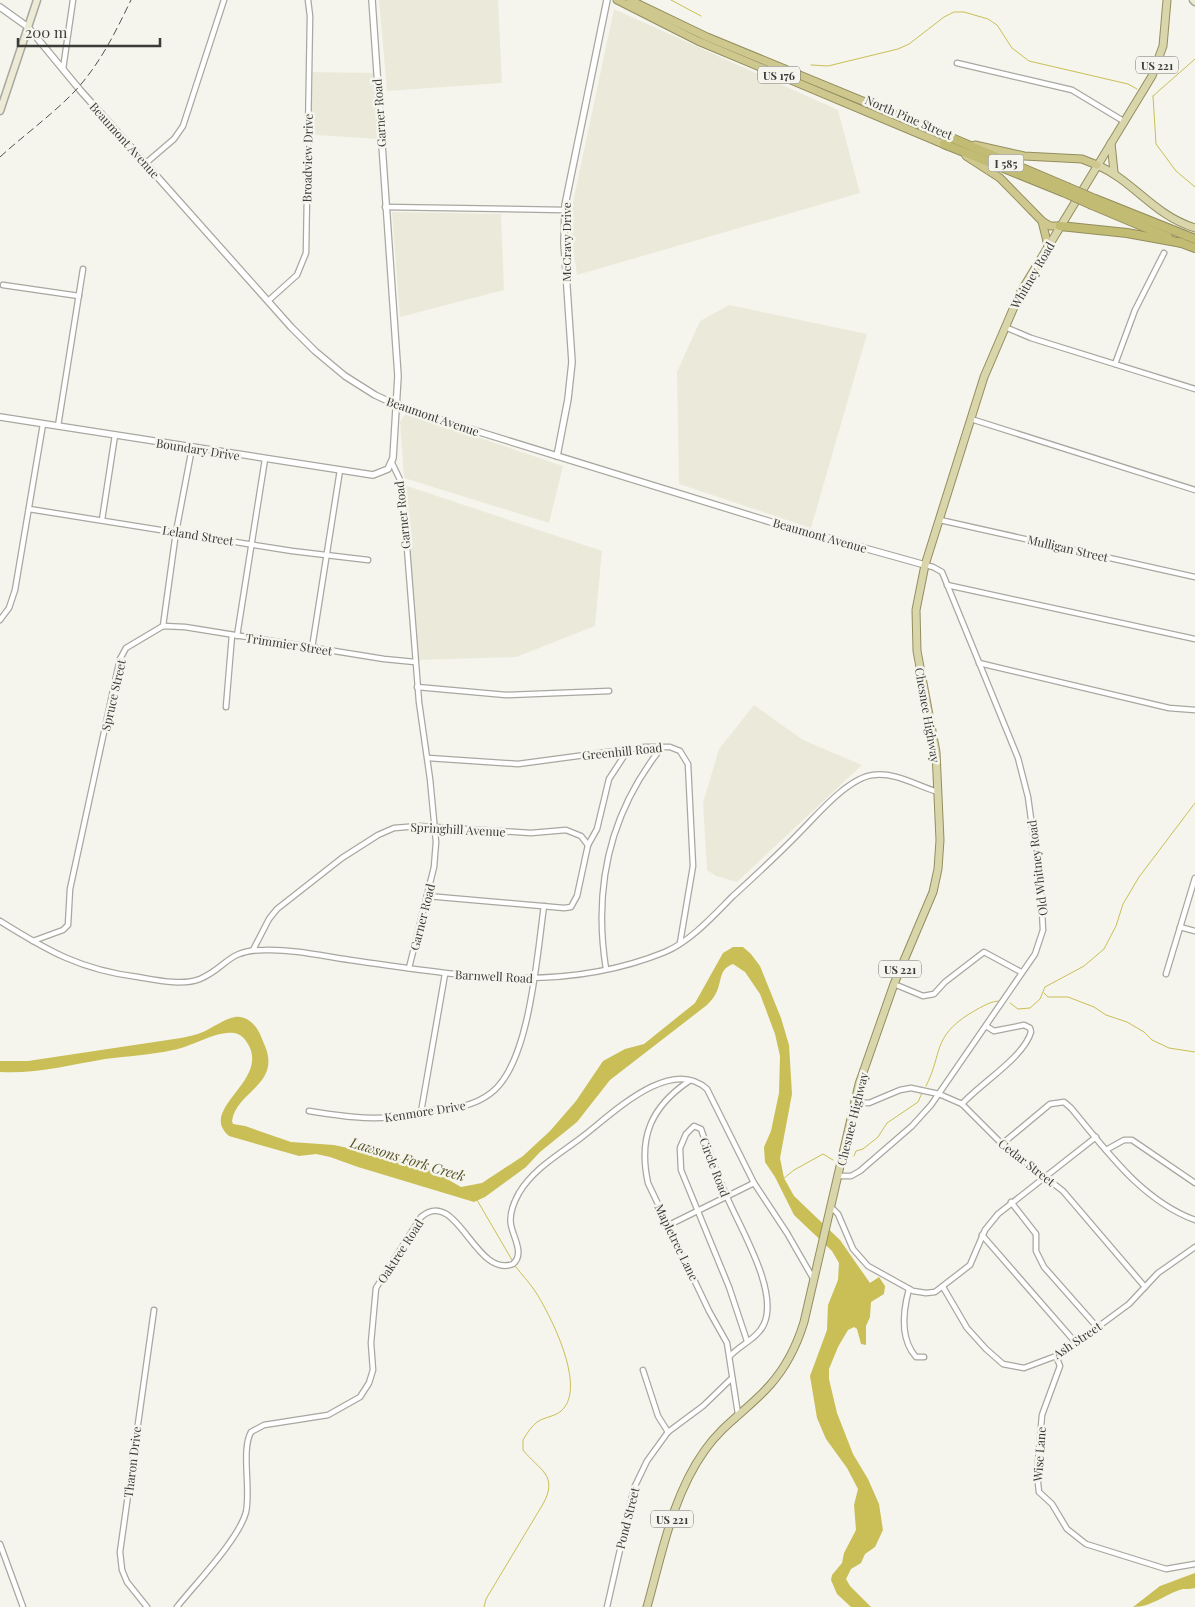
<svg xmlns="http://www.w3.org/2000/svg" width="1195" height="1607" font-family="'Playfair Display',serif">
<rect width="100%" height="100%" fill="#f5f5ed"/>
<g fill="#ebeada">
<path d="M379,0H498L502,83L387,91Z"/>
<path d="M614,9L838,110L860,193L577,275L569,221Z"/>
<path d="M313,72L373,73L378,139L316,135L311,129Z"/>
<path d="M392,212L501,214L504,290L400,317Z"/>
<path d="M729,305L867,334L811,528L679,484L677,372L700,321Z"/>
<path d="M406,413L563,466L549,523L404,478L400,422Z"/>
<path d="M404,485L602,551L595,626L516,657L418,660Z"/>
<path d="M754,705L803,740L862,765L737,882L716,876L707,870L703,803L719,749Z"/>
</g>
<g fill="#c9bf56">
<path d="M733,947H743L751,954L760,966L781,1018L789,1045L792,1094L780,1158L784,1178L794,1196L840,1240L870,1283L879,1277L885,1286L884,1294L871,1302L870,1317L866,1326V1345L861,1344L857,1329L854,1327L848,1330L838,1347L829,1369V1379L837,1413L853,1454L868,1479L879,1504L883,1530L875,1547L865,1554L861,1563L851,1569L846,1579L850,1586L871,1607H851L837,1594L831,1580L832,1575L842,1563L844,1553L856,1530L854,1505L858,1489L847,1468L826,1439L817,1418L810,1376L827,1330L828,1305L838,1280L839,1263L832,1251L794,1215L775,1177L765,1162L764,1147L771,1131L779,1093L780,1056L775,1034L760,994L745,972L733,964C719,969 722,980 717,991C715,996 711,1001 707,1005L610,1080L577,1122L540,1152L526,1167L485,1197L474,1202L358,1167L330,1157L316,1154L299,1156L229,1136C197,1109 270,1081 248,1044C245,1039 241,1034 234,1033C217,1030 191,1047 173,1050C151,1055 128,1056 105,1059C70,1065 36,1074 0,1072V1061H28L181,1038C189,1036 196,1035 203,1032C214,1027 224,1019 235,1017C243,1016 250,1020 255,1026C260,1032 262,1039 265,1046C281,1085 236,1091 232,1121L233,1124L245,1126L291,1142L334,1145L408,1161L433,1171L461,1187L482,1183L523,1156L550,1131L576,1101L603,1061L625,1049L644,1044L695,1003L723,953Z"/>
<path d="M1195,1573V1588C1191,1589 1187,1589 1183,1589C1164,1594 1153,1607 1133,1607L1160,1586Z"/>
</g>
<g fill="none" stroke-linecap="round" stroke-linejoin="round">
<g stroke="#c9bf56" stroke-width="1">
<path d="M671,0L701,16"/>
<path d="M811,65L828,66L898,49L909,44L944,17L954,12H964L988,19L997,25L1012,48L1029,61L1128,84L1137,89"/>
<path d="M1153,96L1156,144L1176,171L1195,187"/>
<path d="M1153,96L1195,59"/>
<path d="M1044,993L1048,997H1068L1094,1007L1106,1015L1127,1022L1144,1032L1152,1040L1169,1048L1195,1052"/>
<path d="M1010,1003L1018,1009L1030,1008L1040,999L1045,987L1084,966L1104,949L1116,926L1123,904L1139,877L1195,803"/>
<path d="M926,1086C943,1052 932,1038 969,1014C978,1009 988,1002 998,1001"/>
<path d="M854,1156L856,1151L863,1149L878,1137L887,1123L918,1102L922,1093"/>
<path d="M783,1179L794,1170L823,1154L833,1160"/>
<path d="M477,1200L512,1260"/>
<path d="M484,1607L486,1599L543,1504C559,1475 539,1470 523,1450V1440C527,1433 531,1427 537,1422C546,1416 557,1417 564,1408C585,1383 550,1314 535,1291C529,1282 522,1275 516,1267"/>
</g>
<defs>
<g id="minor">
<path d="M957,63L1072,90L1125,122"/>
<path d="M63,69L73,0"/>
<path d="M146,163L174,139L183,126L224,0"/>
<path d="M385,207L564,210"/>
<path d="M3,285L79,296"/>
<path d="M268,301L297,275L306,253L310,16L308,0"/>
<path d="M1005,327L1031,338L1195,389"/>
<path d="M1115,364L1135,310L1164,253"/>
<path d="M971,419L1195,490"/>
<path d="M58,426L83,269"/>
<path d="M392,463L402,484L419,702L430,779L436,842L434,867L409,968"/>
<path d="M29,509L292,551L368,560"/>
<path d="M102,520L115,435"/>
<path d="M940,520L1195,577"/>
<path d="M947,585L1195,639"/>
<path d="M0,620L9,608L15,590L43,424"/>
<path d="M163,626L176,532L192,448"/>
<path d="M237,636L265,459"/>
<path d="M312,648L340,470"/>
<path d="M979,663L1169,708L1195,710"/>
<path d="M417,687L506,695L609,691"/>
<path d="M226,707L232,635"/>
<path d="M428,758L518,764L645,747H670L680,751L688,764L693,866L680,943"/>
<path d="M427,896L564,908L571,907L577,896L588,845L597,829L609,779L628,750"/>
<path d="M0,921C48,951 81,970 138,977C156,980 183,986 200,979C228,967 226,950 265,950C295,949 327,957 357,961C463,976 562,994 665,952C691,941 713,916 733,896C756,875 779,854 801,831C818,814 848,778 873,775C896,772 917,786 938,792"/>
<path d="M1180,927L1195,931"/>
<path d="M33,941L63,930L68,925L70,889L114,686L120,659L126,648L163,626L185,627L384,659L415,662"/>
<path d="M253,950L269,919L277,909L342,858L378,835L394,828L419,826L531,833L566,830L581,836L588,845"/>
<path d="M606,969C593,887 610,812 662,747"/>
<path d="M1166,974L1195,878"/>
<path d="M894,984L923,996L934,994L945,982L984,952L1021,972"/>
<path d="M689,1081C651,1107 638,1137 648,1183L709,1311L727,1343L738,1414"/>
<path d="M854,1102L869,1103L900,1090L911,1088L939,1094L962,1104L1001,1143L1063,1191L1145,1287"/>
<path d="M962,1104C981,1083 1024,1057 1031,1032L1030,1028L1024,1025L994,1031L986,1026"/>
<path d="M309,1111C336,1115 364,1120 392,1117C403,1116 415,1113 426,1111C448,1109 472,1108 491,1093C530,1064 537,954 544,906"/>
<path d="M421,1112L445,974"/>
<path d="M1002,1144L1050,1104L1064,1102L1071,1108C1106,1150 1141,1200 1195,1220"/>
<path d="M1106,1150L1124,1140H1132L1195,1183"/>
<path d="M838,1176H851L860,1171L912,1126L931,1105L1035,954L1043,930L1041,892L1028,797L1018,758L942,572L933,567L925,565"/>
<path d="M1011,1202L1036,1234V1251L1044,1267L1097,1327"/>
<path d="M832,1208L838,1214L853,1249L868,1266L913,1291L926,1293L935,1292L970,1265L985,1230L998,1214L1096,1137"/>
<path d="M669,1225L754,1183"/>
<path d="M982,1235L1076,1343"/>
<path d="M943,1287L967,1328L986,1349L1003,1364L1024,1368L1056,1356L1076,1343L1129,1304L1158,1273L1195,1247"/>
<path d="M909,1289C903,1311 900,1339 916,1357H924"/>
<path d="M730,1356C740,1345 758,1338 764,1324C779,1291 740,1228 727,1197C717,1175 709,1152 701,1129L694,1126L686,1134L680,1148L681,1170L729,1287L747,1341"/>
<path d="M1056,1356L1060,1366L1042,1415L1037,1474L1039,1492L1052,1504L1067,1529L1086,1544L1166,1569L1195,1564"/>
<path d="M643,1370L658,1416L668,1432"/>
<path d="M0,1544L23,1607"/>
<path d="M147,1607L127,1582L122,1570L120,1552L154,1310"/>
<path d="M177,1607C196,1583 239,1539 246,1512C251,1489 241,1450 251,1432L264,1425L328,1415L360,1397L369,1383L373,1370L371,1343L376,1288L421,1217C457,1186 475,1279 513,1264C525,1254 513,1237 511,1225C509,1215 514,1202 519,1193C534,1168 560,1154 582,1137C610,1116 670,1055 707,1089L754,1183L787,1233L814,1280"/>
<path d="M607,1607L634,1488L647,1461L668,1432L703,1406L732,1378"/>
</g>
<g id="tertiary">
<path d="M0,7L28,27L80,90L291,327L315,351L345,376L375,395L405,409L771,522L925,565"/>
<path d="M0,417L373,475L388,469L393,458L398,376L372,0"/>
<path d="M557,456L568,399L572,362L564,243L565,205L607,0"/>
</g>
<g id="secondary">
<path d="M1193,0L1195,2"/>
<path d="M0,111L37,0"/>
</g>
<g id="primary">
<path d="M1111,143L1114,172"/>
<path d="M1097,165C1134,181 1153,215 1195,228"/>
<path d="M647,1607C662,1554 672,1496 705,1450C723,1424 749,1409 770,1385C786,1367 797,1345 804,1322L859,1084L894,984L933,892L938,869L940,840L936,752L917,651L916,610L925,565L984,377L1020,293L1152,76L1163,46L1167,0"/>
</g>
<g id="trunk">
<path d="M617,0L698,41L948,146"/>
<path d="M630,0L707,37L950,137"/>
<path d="M975,145L1024,156L1082,159L1097,165"/>
<path d="M966,156L1000,178L1042,221L1050,226H1060"/>
<path d="M1042,221L1048,246"/>
</g>
<g id="motorway">
<path d="M947,136L1067,187"/>
<path d="M944,144L1063,192"/>
<path d="M1095,199L1195,239"/>
<path d="M1092,205L1168,237"/>
<path d="M1060,226L1127,233L1182,243"/>
<path d="M1179,242L1195,248"/>
</g>
</defs>
<use href="#minor" stroke="#a8a7a0" stroke-width="7"/>
<use href="#tertiary" stroke="#a8a7a0" stroke-width="8"/>
<use href="#secondary" stroke="#a8a7a0" stroke-width="9"/>
<use href="#primary" stroke="#938e5e" stroke-width="9"/>
<use href="#trunk" stroke="#938e5e" stroke-width="9"/>
<use href="#motorway" stroke="#938e5e" stroke-width="10"/>
<use href="#minor" stroke="#fff" stroke-width="4.5"/>
<use href="#tertiary" stroke="#fff" stroke-width="5.5"/>
<use href="#secondary" stroke="#edebd5" stroke-width="6"/>
<use href="#primary" stroke="#dad6ab" stroke-width="7"/>
<use href="#trunk" stroke="#cec88f" stroke-width="7"/>
<use href="#motorway" stroke="#c2bb73" stroke-width="8"/>
<path stroke="#52524e" stroke-width="1" stroke-dasharray="8 4" stroke-linecap="butt" d="M0,157C24,135 52,115 75,91C100,64 115,33 131,0"/>
<defs>
<g id="motorway-bridge">
<path d="M1067,187L1095,199"/>
<path d="M1063,192L1092,205"/>
</g>
</defs>
<use href="#motorway-bridge" stroke="#938e5e" stroke-width="10" stroke-linecap="butt"/>
<use href="#motorway-bridge" stroke="#c2bb73" stroke-width="8"/>
</g>
<g text-anchor="middle" dominant-baseline="central" stroke-width="5" stroke-linejoin="round" paint-order="stroke">
<g fill="#f5f5ed" stroke="#73736e" stroke-width="1">
<rect x="1136" y="56.5" width="42" height="17" rx="4"/>
<rect x="758" y="66.5" width="42" height="17" rx="4"/>
<rect x="988.5" y="154.5" width="35" height="17" rx="4"/>
<rect x="879" y="960.5" width="42" height="17" rx="4"/>
<rect x="651" y="1510.5" width="42" height="17" rx="4"/>
</g>
<g font-size="11" font-weight="bold" fill="#3b3b38">
<text x="1157" y="65">US 221</text>
<text x="779" y="75">US 176</text>
<text x="1006" y="163">I 585</text>
<text x="900" y="969">US 221</text>
<text x="672" y="1519">US 221</text>
</g>
<g font-size="12" fill="#3b3b38" stroke="#f5f5ed">
<text transform="translate(379 113) rotate(-94)">Garner Road</text>
<text transform="translate(909 117) rotate(23)">North Pine Street</text>
<text transform="translate(125 140) rotate(48)">Beaumont Avenue</text>
<text transform="translate(307 158) rotate(-89)">Broadview Drive</text>
<text transform="translate(566 242) rotate(-90)">McCravy Drive</text>
<text transform="translate(1032 275) rotate(-60)">Whitney Road</text>
<text transform="translate(433 416) rotate(19)">Beaumont Avenue</text>
<text transform="translate(198 449) rotate(9)">Boundary Drive</text>
<text transform="translate(402 515) rotate(-96)">Garner Road</text>
<text transform="translate(198 535) rotate(9)">Leland Street</text>
<text transform="translate(820 535) rotate(16)">Beaumont Avenue</text>
<text transform="translate(1068 548) rotate(13)">Mulligan Street</text>
<text transform="translate(289 644) rotate(9)">Trimmier Street</text>
<text transform="translate(113 695) rotate(-77)">Spruce Street</text>
<text transform="translate(928 715) rotate(80)">Chesnee Highway</text>
<text transform="translate(622 751) rotate(-6)">Greenhill Road</text>
<text transform="translate(458 829) rotate(3)">Springhill Avenue</text>
<text transform="translate(1037 868) rotate(-97)">Old Whitney Road</text>
<text transform="translate(422 917) rotate(-76)">Garner Road</text>
<text transform="translate(494 976) rotate(3)">Barnwell Road</text>
<text transform="translate(425 1111) rotate(-9)">Kenmore Drive</text>
<text transform="translate(852 1119) rotate(-76)">Chesnee Highway</text>
<text transform="translate(1027 1162) rotate(38)">Cedar Street</text>
<text transform="translate(715 1167) rotate(69)">Circle Road</text>
<text transform="translate(677 1242) rotate(64)">Mapletree Lane</text>
<text transform="translate(400 1251) rotate(-57)">Oaktree Road</text>
<text transform="translate(1077 1340) rotate(-34)">Ash Street</text>
<text transform="translate(1039 1454) rotate(-86)">Wise Lane</text>
<text transform="translate(132 1462) rotate(-83)">Tharon Drive</text>
<text transform="translate(627 1518) rotate(-76)">Pond Street</text>
</g>
<g font-size="14" font-style="italic" fill="#565226" stroke="#f5f5ed">
<text transform="translate(408 1159) rotate(17)">Lawsons Fork Creek</text>
</g>
</g>
<path d="M18 38v8h142v-8" fill="none" stroke="#3b3b38" stroke-width="2.5"/>
<text x="25" y="38" font-size="15" fill="#3b3b38" stroke="#f5f5ed" stroke-width="4" paint-order="stroke">200 m</text>
</svg>
